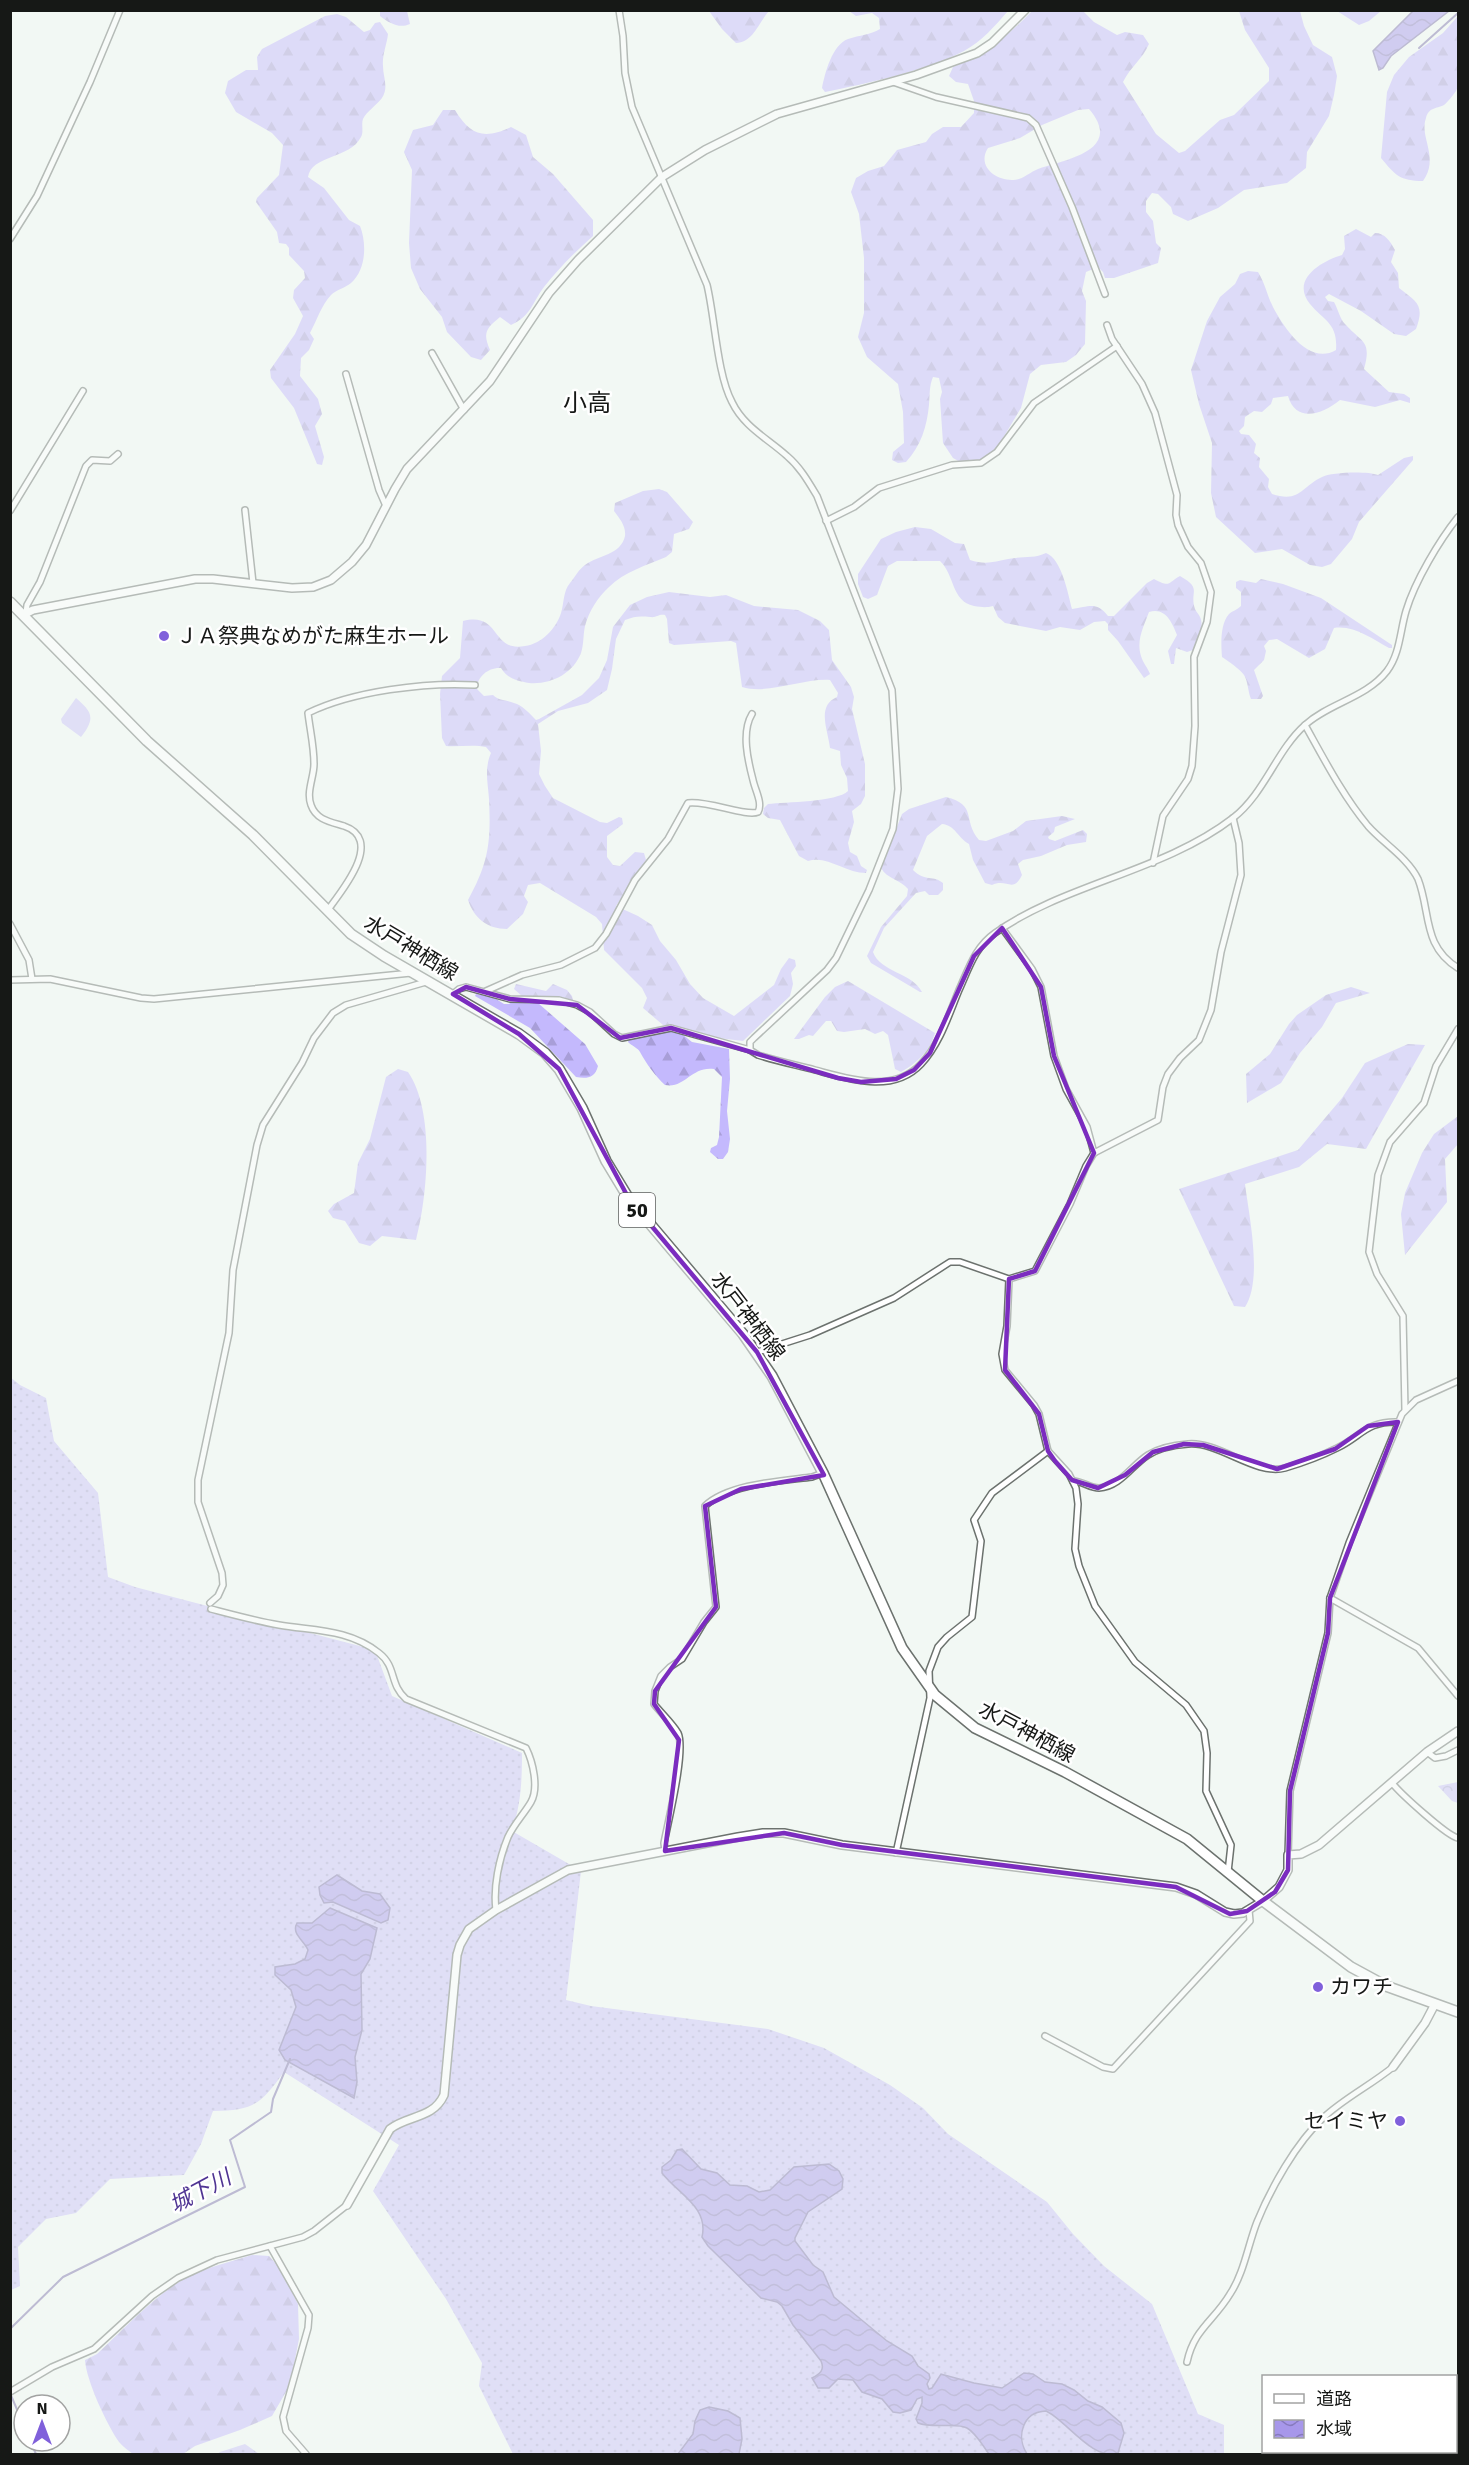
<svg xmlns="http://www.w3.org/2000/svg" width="1469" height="2465" font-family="Signika,'Noto Sans JP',sans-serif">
<defs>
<pattern id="grass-dots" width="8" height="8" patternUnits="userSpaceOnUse" patternTransform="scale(1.5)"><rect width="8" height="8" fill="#c9c1f9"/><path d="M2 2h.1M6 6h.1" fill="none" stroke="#aca5d5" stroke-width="1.8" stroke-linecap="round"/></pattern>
<pattern id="forest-firs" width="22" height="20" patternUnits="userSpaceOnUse" patternTransform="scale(1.5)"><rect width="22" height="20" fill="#c4b9fd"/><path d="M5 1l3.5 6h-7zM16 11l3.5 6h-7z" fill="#a89ed8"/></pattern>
<pattern id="park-crowns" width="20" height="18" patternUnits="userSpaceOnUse" patternTransform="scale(1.5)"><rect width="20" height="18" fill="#c9c1f9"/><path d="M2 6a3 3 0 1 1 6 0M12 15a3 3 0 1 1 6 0" fill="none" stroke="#aca5d5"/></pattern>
<pattern id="water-waves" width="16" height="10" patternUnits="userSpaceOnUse" patternTransform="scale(1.5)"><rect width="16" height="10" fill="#a797ea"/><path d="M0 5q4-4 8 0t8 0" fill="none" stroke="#877abd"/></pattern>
</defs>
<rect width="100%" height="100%" fill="#f2f8f4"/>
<g fill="url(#grass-dots)">
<path d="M10,1377L20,1385L46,1398L54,1441L98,1493L108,1577L135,1587L375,1650L392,1696L522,1753C522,1781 521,1804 512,1831L581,1871L566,2000L591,2006L768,2029L824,2048L890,2085L923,2108L948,2134L1047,2202L1073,2234L1104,2266L1152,2304L1198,2414L1224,2425V2454H513L479,2386L482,2363L446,2299L373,2191L399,2145L284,2072C261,2104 253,2111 213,2111L201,2144L184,2175L110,2179L76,2213L46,2219L18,2247L20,2286L11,2290Z"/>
<path d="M245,2444L259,2454H217L220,2452Z"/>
</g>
<g fill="url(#forest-firs)" fill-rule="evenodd">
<path d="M380,11H407L410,24C399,29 389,23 380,16Z"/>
<path d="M709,11H769C759,22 753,43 736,43L722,29Z"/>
<path d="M849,11H1008C995,26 982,41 964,51C928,70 865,84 825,92L822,88C825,73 832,45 848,39C860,35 870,35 880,29L879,18L872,13L856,16Z"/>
<path d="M1032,11H1083L1094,22L1117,35L1125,32L1143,35L1149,44C1142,60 1131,66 1123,82L1156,134L1179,153L1185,151L1220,120L1234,115L1269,81V68L1245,30L1239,11H1300L1304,26L1313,45L1332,57L1337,76L1334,95L1329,116L1307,152L1306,168L1287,183L1244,190L1218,208L1188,221L1173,214L1171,207L1158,194L1152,193L1146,201V212L1153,221L1156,243L1161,248L1158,263L1114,278H1105L1103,272L1098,267L1086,272L1082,291L1086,301L1085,344L1076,355L1066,362L1041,365L1030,374L1021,408L994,453L978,462L962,463L953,458L943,443L940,399L942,392L939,378L933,377C929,386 930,395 929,405C927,426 921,446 906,462L898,463L892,460L893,452L904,443L903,412L898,384L867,357L858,337L864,313V258L859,214L851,192L856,178L868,171L884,166L897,150L926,142L932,134L943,127H961L974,113V101L968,84L956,82L949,76L953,67C984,55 1009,35 1032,11ZM1089,109C1125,151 1064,160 1038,169C1030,172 1021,181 1012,180C994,180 977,165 988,148L1020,138L1042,125L1078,110Z"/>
<path d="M1337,11H1381L1369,21L1359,25Z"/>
<path d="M337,14L346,17L364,32L370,30L375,23L380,22L388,34C387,44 382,55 383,66C383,77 389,87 382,98C377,105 367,111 363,119C361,124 364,132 361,137C350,159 311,155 308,177L324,188L349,220L360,226C367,244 366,270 351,283C345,288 336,290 331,295C321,306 317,320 310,333L314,339L309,350L301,358L300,376L318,399L322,414L315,426L324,457L322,465L317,464L294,408L271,378L270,370L295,334L303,316L293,298L294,290L305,278L304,271L289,255V248L286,244L279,243L277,232L256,202L257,198L279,175L283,145L272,133L236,112L225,93L228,81L246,70H258L257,57L262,49L325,16Z"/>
<path d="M1458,16C1459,29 1462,83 1456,91C1453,95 1448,102 1444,105C1436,109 1429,107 1426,118C1419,137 1440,158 1423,181C1400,181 1395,175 1381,158L1387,92L1394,75L1409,57L1443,33Z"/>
<path d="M443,110H455C470,135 484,140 511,127L526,135L533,157L553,174L593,220V236C575,252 559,268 544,287C532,303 531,316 511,325L500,317C487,328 482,332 490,350L481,360L471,357L447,332L442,317L420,289L411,268L409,243L412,170L404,152L413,130L433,125Z"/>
<path d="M1356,229L1371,237L1375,233C1385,233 1390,241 1395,250L1391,262L1398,273L1399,288C1417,302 1425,305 1416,329L1406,336L1394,334L1361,311L1329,294L1325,297L1328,301L1334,302C1338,309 1340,319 1345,324C1362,343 1372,340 1364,369L1389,392L1404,394L1410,398V403L1400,400L1375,407L1340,400C1323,414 1296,424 1288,396L1273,398L1271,404L1262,412L1254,411L1245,417L1244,426L1239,431L1241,434L1249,435L1256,444L1254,453L1260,458L1259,467L1269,479L1268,487L1272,494C1300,503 1301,487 1322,477C1331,472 1368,471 1378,475L1404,458L1413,456V460L1359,522L1352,539L1331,564L1322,567L1310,565L1282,549L1255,553L1216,517L1211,493L1212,443L1199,404L1191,370L1207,321L1220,297L1235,284L1240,274L1248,271L1258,272C1265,283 1267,295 1273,307C1284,328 1309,366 1336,350C1338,323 1324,321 1310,304C1290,279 1322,261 1342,255L1345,249L1344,236Z"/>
<path d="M659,489L667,492L693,522L689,529L674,534L672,552L666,557C647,565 624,572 609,587C598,597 589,611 585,626C583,635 584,644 581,653C573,674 550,685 529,683C517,681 508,679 501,668C489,667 477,676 477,689L484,696L493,695C499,701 508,700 517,704C525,708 530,714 536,720L539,719L582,695L599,678L607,660L613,627L630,605L647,597L669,592L710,597L726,595L754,606L798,610L820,621L829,630L832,660L851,687L854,697L852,709L865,764V796L861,804L852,811L854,822L848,843L850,852L857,856L861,866L867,870L866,873C845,873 827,855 808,861L799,856L780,820L768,818L763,814L764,808L768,804C785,802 837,802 848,791L847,778L841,765L840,751L830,748C828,730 816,706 837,697L838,693L830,680C804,678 768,695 742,687L736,643L731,641L674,645L669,643L667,619L665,615C658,614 657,618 650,617C640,616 635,616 625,620L616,639L612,669L607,690L588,703L558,711L538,724L541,751L539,774L545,786L553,798L600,822L607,823L619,817L622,818L623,824L607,836V857L613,865L620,866L635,852L644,853L646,860L616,906L638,916L652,925L660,941L676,960L690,984L703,998L734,1016L774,985L781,969L789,958L795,960L796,966L791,973L793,984L790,996L743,1041L702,1036L663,1025L643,1008L647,998L642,988L604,950L602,924L596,917L540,883L528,885L524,896L528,902L523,914L507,929C487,929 474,918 468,900C489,862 491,842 489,799C488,783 484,769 491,753L486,747C473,744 460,747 446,746L442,738L440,694L442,676L460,658L463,621C501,611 491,653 525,646C541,644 556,629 561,613C564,604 563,591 570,583C575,577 579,569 585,565C598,555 621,555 625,536C626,526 620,519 614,511L615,503L643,491Z"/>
<path d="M915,527L931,529L955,543L964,544L970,560C985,565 994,562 1008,559C1022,556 1033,559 1046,553C1062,559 1068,594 1072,609C1089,607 1096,601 1108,616H1114L1147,583L1154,579C1171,588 1167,583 1180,576C1203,589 1189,591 1195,609C1196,612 1199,614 1200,617C1205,628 1197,640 1193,650L1187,652L1176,648L1174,664H1171L1168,651L1177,635C1172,622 1165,607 1149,612C1144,626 1136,640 1141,656C1143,663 1148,668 1150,674L1144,678L1118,641L1108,630V624L1105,621L1094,622L1080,630L1060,627L1046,631L1005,623L998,617L993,606C986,608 981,607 974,606C951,601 955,575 940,561H897L888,566L877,595L868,599L863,597L858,584V574L881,539L896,532Z"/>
<path d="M1261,579L1283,584L1321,598L1392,645V648H1389C1372,639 1354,625 1334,628L1325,649L1309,658L1277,639L1269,640L1264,646L1266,651L1264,660L1254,670L1263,696L1261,699H1251C1248,692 1248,681 1244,675C1241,670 1227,660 1222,657C1221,645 1220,624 1229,614C1232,611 1237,610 1241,606V592L1236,588V582L1240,580L1256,583Z"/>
<path d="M946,797C978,805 962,820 979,840L986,841L1013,831L1026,821L1062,816L1075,819L1055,827L1054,832L1048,837L1049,839L1055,841L1083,830L1087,834L1086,842L1067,845L1041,856L1023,860L1018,864L1022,875C1013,894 1007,878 992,885L985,883L973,860L969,844C958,838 955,825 942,824L927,836L913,870C925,882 934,875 943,883V890L938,895H929L925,891L916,893L884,928L873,952C880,972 913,973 922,992H920L871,963L867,956L881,927L907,896L908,889C901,880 887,879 881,868L902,814L909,809Z"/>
<path d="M848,981L935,1033C930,1051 917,1063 901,1072L895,1069L888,1035L883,1031L875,1034L865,1029L844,1032L837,1031L831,1021H826L813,1036L809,1035L799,1039H794L825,997L835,987Z"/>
<path d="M516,984L546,991L553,984L567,990L572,996L573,1000L571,1001H538V1003L585,1044L598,1066C595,1078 587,1079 576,1077L530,1028L475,996L476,994L493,997L504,1004H509L513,1001L523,1000V997L514,989Z"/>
<path d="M1351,987L1370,993L1336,1003L1322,1027L1300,1053L1281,1083L1247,1103L1246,1074L1270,1054L1289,1024L1297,1015L1326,995Z"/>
<path d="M670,1029L678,1031L692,1042L729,1049L730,1079L727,1111L730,1139L728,1152L723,1159H718L710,1152L711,1148L717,1145L719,1137L722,1077L714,1069C691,1066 685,1089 665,1085C655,1076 646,1063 640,1052C638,1048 632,1046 628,1042L629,1039Z"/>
<path d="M1408,1044L1425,1045L1366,1149L1327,1144L1299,1167L1245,1184C1249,1215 1263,1280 1245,1307L1234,1306L1179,1189L1298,1150L1342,1098L1365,1063Z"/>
<path d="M398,1069L408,1072C435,1111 428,1195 416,1240L382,1236L370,1246L359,1243L345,1221L333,1218L328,1211L334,1204L354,1193L358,1163L370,1139L386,1077Z"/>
<path d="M1458,1116V1144L1445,1159L1447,1202L1405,1255L1401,1214L1405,1193L1422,1153L1434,1134Z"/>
<path d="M252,2255L269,2256L279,2267L298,2304L299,2339L290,2385L272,2416L240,2430L195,2446L183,2454H133C129,2451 123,2447 119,2442C107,2425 86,2380 85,2360L97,2354C122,2331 157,2293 186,2278C207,2267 230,2262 252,2255Z"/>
</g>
<path fill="url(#park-crowns)" d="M1458,1782V1803L1452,1801L1438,1786Z"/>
<path fill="#c9c1f9" d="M76,698C92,712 96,718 81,737L62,723L61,719Z"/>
<g fill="url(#water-waves)" stroke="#7c71aa" stroke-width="1.5">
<path d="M1413,11H1449L1391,56L1383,68L1379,70L1373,51Z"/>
<path d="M337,1875L362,1891L380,1894L390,1908L388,1920L381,1923L333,1902L324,1903L320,1895L319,1887Z"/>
<path d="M330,1908L377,1928L370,1959L361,1974L362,2030L355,2057L357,2082L354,2098L285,2060L279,2050L296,2007L291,1990L275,1975V1967L295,1964L305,1959L308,1950C304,1940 291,1934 297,1923H312Z"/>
<path d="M682,2149L701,2169L717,2173L730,2185L747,2186L759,2192L770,2190L794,2167L829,2164L839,2171L843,2179L842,2189L808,2212L795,2238V2241L813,2265L823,2272L834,2297L887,2341L912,2356L918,2366L929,2374L930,2378L927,2384L929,2389L932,2388L941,2374L974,2383L1002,2388L1024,2373L1033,2374L1045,2382L1062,2384L1074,2390L1088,2401L1102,2407L1121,2423L1124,2433L1118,2453C1093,2462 1065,2419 1046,2411C1022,2412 1016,2437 1027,2454H989C983,2446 976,2433 967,2428C957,2422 933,2429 918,2423L916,2419L922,2403V2397L917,2399L911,2410L900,2413L893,2412L882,2399L862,2392L853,2380L838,2379L829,2388H818L812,2378C820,2374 825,2370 821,2361L793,2325L782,2306L777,2302L761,2298L708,2246L702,2237C709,2207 678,2194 662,2173V2167L671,2160L677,2150Z"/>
<path d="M709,2407L728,2411L740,2418L742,2439L739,2454H670H678L693,2434L695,2421L700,2410Z"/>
</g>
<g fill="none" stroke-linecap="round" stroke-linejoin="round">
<g stroke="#7c71aa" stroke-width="2">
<path d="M1419,48L1458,13"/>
<path d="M10,2329L63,2277L245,2187L230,2140L271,2112L273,2099L290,2059"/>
<path d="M10,2393L24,2426"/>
<path d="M30,2441L36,2454"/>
</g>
<defs>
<g id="minor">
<path d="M619,10L623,36L625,73L632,107L707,285C715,318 717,374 732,402C744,427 767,438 787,456C800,467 808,481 817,496L892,690L898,789L893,829L869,890L836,958L827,970L754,1038L750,1042V1050"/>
<path d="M893,82L936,97L1028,118L1036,125L1072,207L1105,294"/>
<path d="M10,239L37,196L90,82L120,10"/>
<path d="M1107,325L1112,339L1142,384L1155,413L1177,495L1176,515L1178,525L1188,547L1201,563L1211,592L1207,622L1194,657L1195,726L1192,766L1188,779L1163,816L1153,863"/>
<path d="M432,353L464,410"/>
<path d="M346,374L379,490L386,506"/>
<path d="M245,510L253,583"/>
<path d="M10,511L83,391"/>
<path d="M826,521L854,507L879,488L952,465L981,463L997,452L1034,403L1117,346"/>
<path d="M26,612L27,605L40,582L86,466L92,460L110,461L118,454"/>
<path d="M1305,725C1324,759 1343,796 1368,826C1383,843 1408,858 1418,879C1431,912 1422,946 1458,968"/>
<path d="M327,911C341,892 385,840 344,826C331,822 316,820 311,805C306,792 314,777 314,764C314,746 310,730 308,713C353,691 426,682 475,685"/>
<path d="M10,924L29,960L32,979"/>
<path d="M1002,928L1032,969L1041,987L1054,1056L1066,1089L1087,1127L1094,1153"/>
<path d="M10,980L50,979L141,998L154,999L411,973"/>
<path d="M486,991L522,975L561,965L595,948L606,934L635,880L668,839L688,803C707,800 746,817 758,812C763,803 755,790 753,780C748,761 741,732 752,714"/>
<path d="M453,994L459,989L466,987L510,999L559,1000L577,1005L590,1012L614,1034L622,1038L671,1028L750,1050L758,1055C777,1061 796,1065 815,1070C849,1079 893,1094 921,1064C940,1044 949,1014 959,990C969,968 975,947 995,933C1066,883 1163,872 1233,818C1265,793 1276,751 1305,725C1329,703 1366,698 1387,671C1400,654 1400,631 1406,611C1415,581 1439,541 1458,517"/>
<path d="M1009,1279L1007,1326L1002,1354L1005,1370L1034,1405L1039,1414L1048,1451L1069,1474L1076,1488L1078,1504L1075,1549L1079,1566L1095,1606L1135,1662L1186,1705L1204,1731L1207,1753L1206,1791L1231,1845L1228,1872"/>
<path d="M757,1352L810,1335L894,1298L950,1262H960L1009,1279L1035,1271L1070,1204L1086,1166L1094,1153L1158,1120L1163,1087L1168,1074L1180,1058L1199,1040L1211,1010L1221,952L1241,875L1239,843L1233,818"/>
<path d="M1405,1410L1403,1316L1377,1274L1369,1252L1378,1175L1390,1142L1424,1103L1436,1066L1458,1029"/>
<path d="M1073,1481C1082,1481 1090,1488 1099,1488C1120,1487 1132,1465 1148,1455C1159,1448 1175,1445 1188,1444C1219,1441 1255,1476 1285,1468C1302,1463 1321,1456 1337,1448C1362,1436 1366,1421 1398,1422"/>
<path d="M1330,1598L1418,1648L1458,1696"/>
<path d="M210,1603L218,1596L223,1585L222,1573L198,1502V1480L229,1333L233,1270L257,1145L263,1125L302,1063L314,1038L333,1013L346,1005L426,982"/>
<path d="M211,1609C234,1615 256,1621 279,1625C314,1631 349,1629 379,1653C397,1667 389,1684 406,1699L526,1748C533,1762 539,1788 531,1802C524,1814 514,1824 508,1837C499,1859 493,1887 496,1910"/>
<path d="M1427,1752L1435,1758L1446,1756L1458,1750"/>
<path d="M1392,1783C1401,1794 1447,1836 1458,1838"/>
<path d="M665,1851L664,1843C668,1822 686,1750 678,1733C672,1723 661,1713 654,1704L655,1691L661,1676L670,1667L682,1659L704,1622L716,1607L705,1506C728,1484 781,1481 812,1477L823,1473"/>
<path d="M896,1853L930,1698L929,1671L938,1647L947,1637L972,1617L981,1541L974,1520L992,1493L1048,1451"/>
<path d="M1288,1855L1290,1791L1328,1633L1330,1598L1349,1543L1402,1414L1416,1400L1458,1381"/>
<path d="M1045,2036L1103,2067L1113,2069L1250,1921L1249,1910"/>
<path d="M270,2246L309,2315L308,2328L283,2417L286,2431L306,2454"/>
<path d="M1187,2362C1194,2329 1214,2321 1230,2294C1244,2273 1248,2245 1257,2222C1271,2188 1296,2143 1323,2118C1343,2099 1371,2085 1393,2067"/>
<path d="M10,2392L52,2367L94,2349L152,2296L178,2278L217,2260L303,2237L314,2231L347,2205"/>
</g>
<g id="tertiary">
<path d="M23,615L33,610L195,579H213L292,588L313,587L331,580L352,562L366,545L395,489L407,469L490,381L549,293L578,260L662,177L705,150L777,114L916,75L977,53L992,43L1025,10"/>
<path d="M1393,2067L1425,2023L1435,2004"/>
<path d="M347,2205L390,2129C408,2115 433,2119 444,2095L457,1955L460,1945L469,1929L496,1910L568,1870L738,1837L763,1833H784L842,1845L1176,1887L1196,1894L1225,1912L1234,1914L1243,1913L1263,1901L1279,1887L1288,1870V1855L1301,1854L1319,1845L1427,1752L1458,1731"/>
</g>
<path id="primary" d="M10,602L147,741L253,835L351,934L384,956L519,1034L545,1053L559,1069L582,1108L606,1161L629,1199L743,1334L772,1376L823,1473L902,1648L935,1695L975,1728L1065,1772L1187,1839L1263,1901L1351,1967L1386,1986L1458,2012"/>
</defs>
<use href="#minor" stroke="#6c726e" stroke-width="8"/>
<use href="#tertiary" stroke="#6c726e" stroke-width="10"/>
<use href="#primary" stroke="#6c726e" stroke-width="12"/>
<use href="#minor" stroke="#fff" stroke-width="5"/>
<use href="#tertiary" stroke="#fff" stroke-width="7"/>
<use href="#primary" stroke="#fff" stroke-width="9"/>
</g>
<path d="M0 0H1469V2465H0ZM1002,928L1041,987L1054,1056L1094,1153L1035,1271L1009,1279L1005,1370L1039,1414L1048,1451L1055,1461L1072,1480L1098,1488L1125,1475L1153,1452L1184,1444L1203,1445L1277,1469L1335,1449L1368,1426L1398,1422L1330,1598L1328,1633L1290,1791L1288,1870L1275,1892L1247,1911L1230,1914L1176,1887L842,1845L784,1833L665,1851L679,1740L654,1704L655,1691L716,1607L705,1506L741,1489L824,1475L757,1352L629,1199L559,1069L519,1034L453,994L466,987L510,999L577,1005L620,1038L671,1028L838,1078L861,1082L896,1079L914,1070L930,1053L974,956Z" fill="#f2f8f4" fill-opacity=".55" fill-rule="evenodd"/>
<path fill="none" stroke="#7b2cbf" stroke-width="4.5" stroke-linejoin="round" d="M1002,928L1041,987L1054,1056L1094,1153L1035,1271L1009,1279L1005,1370L1039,1414L1048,1451L1055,1461L1072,1480L1098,1488L1125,1475L1153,1452L1184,1444L1203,1445L1277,1469L1335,1449L1368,1426L1398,1422L1330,1598L1328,1633L1290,1791L1288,1870L1275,1892L1247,1911L1230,1914L1176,1887L842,1845L784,1833L665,1851L679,1740L654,1704L655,1691L716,1607L705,1506L741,1489L824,1475L757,1352L629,1199L559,1069L519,1034L453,994L466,987L510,999L577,1005L620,1038L671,1028L838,1078L861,1082L896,1079L914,1070L930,1053L974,956Z"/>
<g fill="#8060db" stroke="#fff" stroke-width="2">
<circle cx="164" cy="636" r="6"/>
<circle cx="1318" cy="1987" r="6"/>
<circle cx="1400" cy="2121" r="6"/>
</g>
<g text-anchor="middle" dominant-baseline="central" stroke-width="5" stroke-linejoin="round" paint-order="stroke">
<rect fill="#fff" stroke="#5c5d5c" stroke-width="1.5" x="619" y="1193" width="36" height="34" rx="4.5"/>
<g font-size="20" font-weight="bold" fill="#161816">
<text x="637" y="1210">50</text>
</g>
<g font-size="21" fill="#161816" stroke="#fff" text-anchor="start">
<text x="176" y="636">ＪＡ祭典なめがた麻生ホール</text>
<text x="1330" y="1987">カワチ</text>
<text x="1388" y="2121" text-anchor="end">セイミヤ</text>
</g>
<g font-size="21" fill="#161816" stroke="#fff">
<text transform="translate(411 948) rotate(31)">水戸神栖線</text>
<text transform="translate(748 1316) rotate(52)">水戸神栖線</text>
<text transform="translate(1027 1732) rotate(28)">水戸神栖線</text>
</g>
<g font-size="22" font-style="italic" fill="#4f3493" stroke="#fff">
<text transform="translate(200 2191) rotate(-28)">城下川</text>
</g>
<g font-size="24" fill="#161816" stroke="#fff">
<text x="587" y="403">小高</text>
</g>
</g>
<rect width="1469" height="2465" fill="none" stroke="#161816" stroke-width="24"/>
<rect x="1262" y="2375" width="195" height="78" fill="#ffffff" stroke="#a2a3a2" stroke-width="1.5"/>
<rect x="1274" y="2394" width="30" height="9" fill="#ffffff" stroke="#a2a3a2" stroke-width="1.5"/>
<text x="1316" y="2405" font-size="18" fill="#161816">道路</text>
<rect x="1274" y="2420" width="30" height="18" fill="url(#water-waves)" stroke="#a2a3a2" stroke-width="1.5"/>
<text x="1316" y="2435" font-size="18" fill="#161816">水域</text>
<g transform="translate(42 2423)"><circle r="28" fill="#ffffff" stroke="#a2a3a2" stroke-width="1.5"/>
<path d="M0-4.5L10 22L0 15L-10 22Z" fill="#8060db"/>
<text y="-9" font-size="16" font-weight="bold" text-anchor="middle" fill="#161816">N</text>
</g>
</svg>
